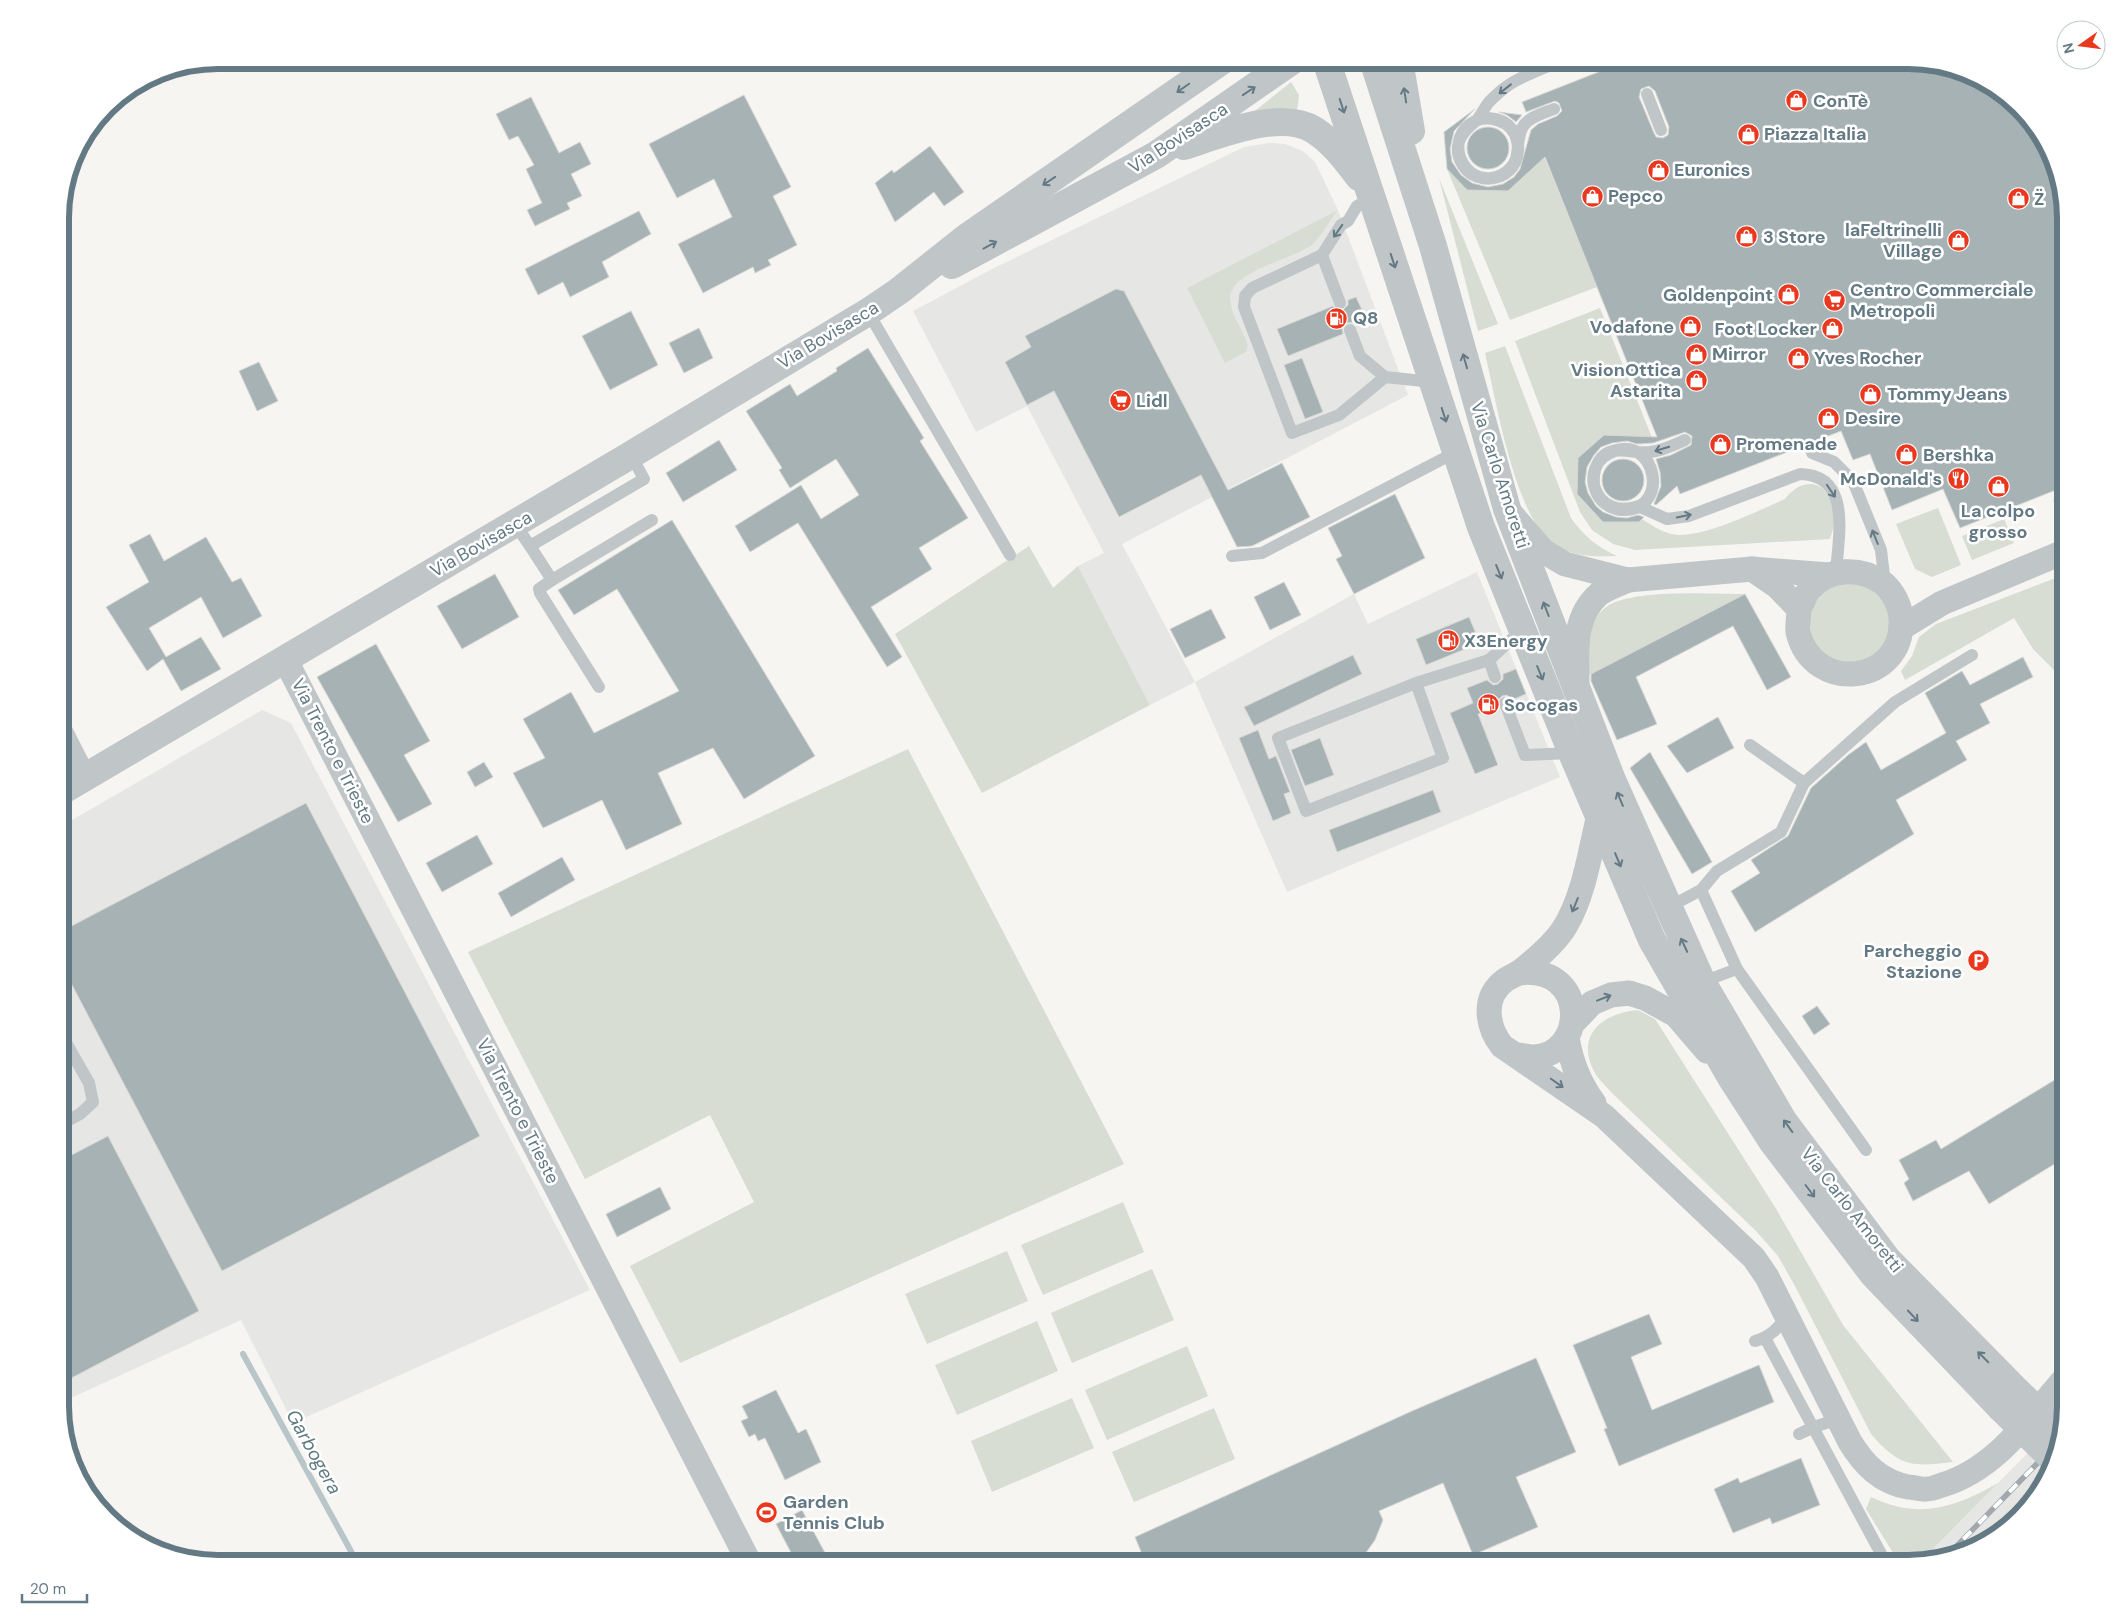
<svg xmlns="http://www.w3.org/2000/svg" width="2126" height="1624" font-family="'DM Sans',sans-serif">
<rect width="100%" height="100%" fill="#f6f5f2"/>
<g fill="#e6e7e5">
<path d="M1269,143L1285,144L1303,151L1315,162L1338,210L1408,395L1122,544L1195,682L1354,594L1368,624L1477,572L1560,777L1287,892L1195,682L1150,705L1078,566L1104,553L1027,406L976,432L913,311L994,268L1244,147Z"/>
<path d="M262,710L291,723L590,1290L293,1423L241,1320L60,1403V827Z"/>
<path d="M2065,1415L2058,1457L2033,1503L1978,1548L1921,1561Z"/>
</g>
<g fill="#d7ddd3">
<path d="M1291,82L1299,95L1296,120L1246,118Z"/>
<path d="M1544,156L1597,287L1510,320L1447,169L1467,190L1508,191L1529,172V161Z"/>
<path d="M1439,178L1498,324L1478,331Z"/>
<path d="M1338,210C1330,220 1322,235 1313,244C1295,259 1229,271 1230,299C1231,315 1243,330 1248,345L1246,352L1225,363L1187,288Z"/>
<path d="M1600,308L1653,440L1640,445V437L1604,435L1578,458L1577,494L1603,522H1638L1642,519C1653,526 1664,534 1678,535C1708,536 1757,511 1785,499C1806,472 1832,484 1835,516C1836,523 1832,532 1830,539L1635,550L1613,544L1592,530L1580,512L1515,341Z"/>
<path d="M1505,346L1571,518C1584,536 1597,547 1617,556C1595,557 1570,557 1551,542C1514,512 1496,400 1485,353Z"/>
<path d="M2066,495V523L2063,524L2053,500Z"/>
<path d="M1938,508L1961,565L1932,577L1915,569L1896,524Z"/>
<path d="M2004,519L2014,543L1972,560L1962,536Z"/>
<path d="M1029,546L1053,588L1078,566L1150,705L982,793L895,634Z"/>
<path d="M2066,574V682L2033,649L2014,618L1905,680L1901,671L1912,656L1919,637L1936,624Z"/>
<circle cx="1850" cy="623" r="40"/>
<path d="M1745,594L1589,675C1588,665 1584,651 1586,641C1588,630 1596,615 1605,608C1628,588 1713,594 1745,594Z"/>
<path d="M908,749L1124,1164L680,1363L630,1266L754,1202L710,1115L585,1179L468,952Z"/>
<path d="M1638,1010L1655,1019L1775,1207L1843,1325L1953,1462C1911,1467 1900,1467 1871,1434L1795,1286L1778,1256L1756,1231L1613,1094C1607,1087 1599,1080 1595,1073C1574,1035 1603,1013 1638,1010Z"/>
<path d="M1123,1202L1144,1252L1043,1295L1021,1245Z"/>
<path d="M1007,1251L1028,1301L927,1344L905,1294Z"/>
<path d="M1152,1269L1174,1320L1072,1363L1051,1313Z"/>
<path d="M1037,1321L1058,1371L957,1415L935,1365Z"/>
<path d="M1187,1346L1208,1396L1107,1440L1085,1390Z"/>
<path d="M1072,1398L1094,1448L992,1492L971,1441Z"/>
<path d="M1214,1408L1235,1459L1134,1502L1112,1452Z"/>
<path d="M1998,1483L1921,1561L1900,1564L1866,1509L1871,1497C1919,1520 1954,1508 1998,1483Z"/>
</g>
<g fill="none" stroke-linecap="round" stroke-linejoin="round">
<path stroke="#b8c6c9" stroke-width="6" d="M243,1354L358,1564"/>
</g>
<g fill="#a7b2b5" stroke="#d7d7d4" fill-rule="evenodd">
<path d="M1629,60H1909L1959,68L2005,93L2050,148L2066,217V486L1960,528L1943,489L1892,510L1870,454L1853,460L1841,431L1680,494L1677,486L1656,505L1654,504L1661,486L1660,472L1656,459L1671,455L1691,445L1692,436L1685,432L1653,443L1637,444L1627,441L1612,443L1601,447L1594,455L1587,467L1585,482L1588,493L1596,506L1603,512L1616,517L1627,518L1638,515L1644,517L1639,522H1603L1577,494L1578,458L1604,435L1657,437L1545,157L1508,191L1467,190L1447,169L1444,132L1475,109L1454,131L1450,149L1452,162L1461,175L1472,183L1488,187L1503,184L1514,177L1520,169L1531,130L1538,124L1557,116L1562,111L1559,103L1555,101L1526,112L1522,102ZM1649,86L1655,91L1669,127L1668,135L1663,138L1656,137L1654,133L1639,97L1641,89Z"/>
<path d="M744,95L791,187L773,196L797,245L768,260L771,265L755,273L753,267L703,293L678,244L732,217L714,179L677,198L649,144Z"/>
<path d="M531,97L559,153L580,142L591,164L571,174L582,196L567,203L570,209L535,226L527,210L542,203L526,169L534,165L518,136L509,140L496,114Z"/>
<path d="M1499,112L1522,115L1516,122L1507,115Z"/>
<circle cx="1488" cy="148" r="21"/>
<path d="M930,146L964,192L944,206L934,192L895,222L875,183L892,170L894,173Z"/>
<path d="M639,211L651,234L602,262L609,277L570,297L563,282L538,295L525,269Z"/>
<path d="M1116,289L1124,291L1228,490L1282,463L1310,517L1252,546L1237,547L1201,475L1119,517L1054,391L1027,405L1005,362L1031,347L1025,336Z"/>
<path d="M1356,297L1368,323L1358,327L1352,322L1347,323L1342,328L1343,334L1288,356L1277,329L1333,306L1338,311L1343,310L1348,305V300Z"/>
<path d="M631,311L658,365L610,390L582,336Z"/>
<path d="M699,328L713,358L684,373L669,343Z"/>
<path d="M868,348L924,438L920,441L968,518L919,548L932,569L871,607L902,657L887,667L798,523L750,552L735,526L801,485L821,519L859,495L836,459L790,488L779,470L782,468L746,411L790,384L797,396L837,371L836,368Z"/>
<path d="M1302,358L1323,412L1305,419L1284,365Z"/>
<path d="M259,362L278,401L257,411L239,371Z"/>
<path d="M719,440L737,470L683,502L666,473Z"/>
<circle cx="1623" cy="480" r="21"/>
<path d="M1395,494L1425,558L1354,594L1336,559L1342,556L1328,528Z"/>
<path d="M672,520L815,756L744,799L713,748L658,773L682,824L626,850L602,800L543,828L513,773L545,758L523,719L571,692L594,733L679,691L617,589L574,615L558,590Z"/>
<path d="M150,534L164,561L206,537L232,582L241,578L262,616L223,638L201,597L149,628L166,657L201,637L221,669L181,691L163,659L147,671L106,607L149,582L129,545Z"/>
<path d="M495,574L519,617L462,649L437,606Z"/>
<path d="M1284,582L1301,615L1270,630L1254,597Z"/>
<path d="M1745,594L1791,677L1767,690L1733,626L1636,677L1657,724L1617,740L1591,681V674Z"/>
<path d="M1211,609L1226,638L1185,658L1170,629Z"/>
<path d="M1469,617L1480,643L1426,665L1416,639Z"/>
<path d="M376,644L430,741L404,755L432,804L398,822L317,677Z"/>
<path d="M1353,655L1362,674L1254,726L1244,707Z"/>
<path d="M2023,657L2033,677L1980,704L1990,723L1956,741L1967,760L1896,800L1914,834L1755,932L1731,891L1760,873L1751,860L1788,836L1811,788L1848,755L1866,742L1881,770L1946,733L1925,693L1962,671L1970,685Z"/>
<path d="M1516,669L1526,694L1512,700L1507,695L1502,696L1497,701V706L1478,714L1498,765L1475,774L1450,713L1473,703L1467,688L1487,680L1493,685L1498,684L1503,679V674Z"/>
<path d="M1718,717L1734,748L1687,773L1667,746Z"/>
<path d="M1258,730L1269,759L1276,756L1290,792L1284,794L1291,813L1273,821L1239,738Z"/>
<path d="M1320,738L1334,775L1305,786L1291,750Z"/>
<path d="M1650,752L1712,862L1692,874L1630,768Z"/>
<path d="M484,762L493,777L475,787L467,772Z"/>
<path d="M1433,790L1441,812L1337,852L1329,830Z"/>
<path d="M306,803L480,1136L222,1271L60,962V932Z"/>
<path d="M477,835L493,864L442,892L426,863Z"/>
<path d="M562,857L575,880L511,917L498,893Z"/>
<path d="M1817,1006L1830,1024L1814,1035L1802,1016Z"/>
<path d="M2066,1073V1157L1989,1204L1969,1171L1913,1201L1904,1183L1909,1179L1899,1160L1936,1140L1941,1149Z"/>
<path d="M108,1136L199,1311L60,1384V1161Z"/>
<path d="M660,1187L671,1209L617,1237L606,1214Z"/>
<path d="M1649,1314L1662,1344L1631,1357L1652,1410L1759,1365L1774,1402L1619,1466L1604,1429L1607,1428L1573,1345Z"/>
<path d="M1536,1358L1576,1452L1516,1477L1538,1527L1473,1555L1443,1483L1379,1511L1383,1520L1375,1540L1358,1564H1146L1135,1537L1412,1411Z"/>
<path d="M776,1390L798,1433L806,1429L821,1462L785,1480L765,1438L758,1441L755,1434L749,1437L741,1421L748,1418L742,1406Z"/>
<path d="M1801,1458L1820,1505L1772,1524L1770,1518L1733,1533L1714,1489L1738,1478L1740,1483Z"/>
<path d="M802,1510L831,1564H797L776,1524Z"/>
</g>
<g fill="none" stroke-linecap="round" stroke-linejoin="round">
<g stroke="#c0c6c8" stroke-width="12">
<path d="M1647,94L1661,130"/>
<path d="M1554,109C1544,113 1531,116 1524,125C1512,141 1526,166 1500,176C1469,190 1443,146 1469,125C1485,112 1513,120 1517,141C1525,177 1475,194 1460,160C1452,141 1468,117 1489,118C1530,120 1527,182 1485,178C1475,177 1466,171 1461,162C1452,144 1463,131 1476,121C1481,116 1484,108 1489,102C1494,97 1500,91 1506,87C1520,76 1547,67 1564,60"/>
<path d="M1322,255L1252,288L1245,296L1244,307L1292,433L1339,415L1385,377"/>
<path d="M1340,303L1322,255L1341,225L1348,221L1357,206L1372,198"/>
<path d="M868,312L1010,555"/>
<path d="M1350,330L1360,356L1385,377L1433,382"/>
<path d="M1685,440C1674,445 1662,451 1650,452C1630,455 1605,439 1595,470C1593,479 1593,488 1598,495C1604,505 1615,511 1627,510C1670,506 1655,436 1613,451C1605,454 1598,461 1595,469C1591,480 1594,492 1602,501C1608,507 1617,510 1626,510C1670,507 1656,437 1615,451C1575,464 1595,522 1638,506L1667,519L1689,516L1800,474C1853,475 1838,538 1836,573"/>
<path d="M1812,453L1834,462L1853,481L1881,550L1885,584"/>
<path d="M515,524L530,546L644,479L631,455"/>
<path d="M530,546L552,580L652,520"/>
<path d="M1232,556L1262,553L1456,452"/>
<path d="M552,580L539,589L540,593L599,687"/>
<path d="M1495,677L1489,660L1513,638L1521,628"/>
<path d="M1416,683L1443,758L1306,811L1278,738L1416,683L1489,660"/>
<path d="M1505,703L1525,755L1572,753"/>
<path d="M1750,745L1804,783"/>
<path d="M1701,890L1737,969L1866,1150"/>
<path d="M1667,908L1701,890L1717,871L1781,832L1804,783L1895,702L1972,655"/>
<path d="M1702,982L1737,969"/>
<path d="M60,1032L89,1083L93,1102L80,1114L60,1125"/>
<path d="M1765,1338L1886,1563"/>
<path d="M1755,1341C1770,1337 1778,1328 1787,1317"/>
<path d="M1799,1434L1814,1427L1838,1419"/>
</g>
<g stroke="#c0c6c8" stroke-width="25">
<path d="M1512,515L1543,551L1565,564L1628,580L1752,569L1829,575"/>
<path d="M1752,569L1778,587L1799,609C1799,617 1797,625 1798,632C1813,695 1904,684 1901,620C1901,607 1893,591 1883,583C1861,567 1829,567 1810,589C1805,594 1803,603 1799,609"/>
<path d="M1901,628L1942,603L2066,551"/>
<path d="M285,659L750,1564"/>
<path d="M1577,683C1577,651 1572,618 1599,594C1607,588 1619,584 1628,580"/>
<path d="M60,731L84,778"/>
<path d="M1599,815C1590,851 1585,892 1566,925C1557,941 1535,960 1521,971C1516,975 1509,977 1504,981C1482,998 1487,1027 1502,1046L1604,1116L1754,1258L1767,1277L1850,1442C1864,1465 1881,1482 1908,1487C1914,1487 1921,1490 1927,1489C1932,1489 1937,1487 1942,1485C1996,1469 2030,1418 2066,1377"/>
<path d="M1572,1024L1592,1003L1611,995L1629,993L1645,998L1676,1015L1707,1051"/>
<path d="M1567,1037C1571,1063 1579,1083 1594,1103"/>
<path d="M1517,1055C1522,1055 1528,1057 1533,1057C1587,1056 1589,964 1518,973"/>
</g>
<g stroke="#c0c6c8" stroke-width="28">
<path d="M1326,60L1481,527L1572,753L1652,940L1732,1079L1772,1141L1873,1274L2001,1408"/>
<path d="M1373,60L1433,246L1507,509L1612,780L1702,982L1784,1122L1887,1259L2017,1391"/>
<path d="M1399,60L1411,131"/>
<path d="M1184,146C1219,135 1280,109 1314,130C1333,142 1346,160 1359,177"/>
<path d="M952,265L1156,155L1293,60"/>
<path d="M60,792L624,459L868,312L899,291L967,237L1223,60"/>
</g>
<defs>
<path id="rail" d="M1948,1555L2061,1439"/>
</defs>
<use href="#rail" stroke="#a1a9ae" stroke-width="5.5"/>
<use href="#rail" stroke="#fff" stroke-width="4" stroke-dasharray="11" stroke-linecap="butt"/>
<g stroke="#c0c6c8" stroke-width="28">
<path d="M2017,1391L2061,1434"/>
<path d="M2001,1408L2055,1461"/>
</g>
</g>
<defs><path id="oneway-shaft" d="M-6 0H5M1.5-3L5.5 0L1.5 3" fill="none" stroke-width="1.6" stroke-linecap="round" stroke-linejoin="round" transform="scale(1.25)"/></defs>
<g stroke="#637984">
<use href="#oneway-shaft" transform="translate(1183 88) rotate(145)"/>
<use href="#oneway-shaft" transform="translate(1505 89) rotate(142)"/>
<use href="#oneway-shaft" transform="translate(1249 91) rotate(-34)"/>
<use href="#oneway-shaft" transform="translate(1405 95) rotate(-99)"/>
<use href="#oneway-shaft" transform="translate(1342 106) rotate(72)"/>
<use href="#oneway-shaft" transform="translate(1049 181) rotate(146)"/>
<use href="#oneway-shaft" transform="translate(1338 231) rotate(125)"/>
<use href="#oneway-shaft" transform="translate(990 245) rotate(-28)"/>
<use href="#oneway-shaft" transform="translate(1393 261) rotate(72)"/>
<use href="#oneway-shaft" transform="translate(1465 361) rotate(-106)"/>
<use href="#oneway-shaft" transform="translate(1444 415) rotate(72)"/>
<use href="#oneway-shaft" transform="translate(1662 449) rotate(163)"/>
<use href="#oneway-shaft" transform="translate(1831 491) rotate(56)"/>
<use href="#oneway-shaft" transform="translate(1684 516) rotate(-11)"/>
<use href="#oneway-shaft" transform="translate(1875 537) rotate(-112)"/>
<use href="#oneway-shaft" transform="translate(1499 572) rotate(68)"/>
<use href="#oneway-shaft" transform="translate(1546 609) rotate(-111)"/>
<use href="#oneway-shaft" transform="translate(1540 673) rotate(68)"/>
<use href="#oneway-shaft" transform="translate(1620 799) rotate(-113)"/>
<use href="#oneway-shaft" transform="translate(1618 860) rotate(67)"/>
<use href="#oneway-shaft" transform="translate(1575 905) rotate(112)"/>
<use href="#oneway-shaft" transform="translate(1684 945) rotate(-115)"/>
<use href="#oneway-shaft" transform="translate(1604 998) rotate(-21)"/>
<use href="#oneway-shaft" transform="translate(1557 1083) rotate(35)"/>
<use href="#oneway-shaft" transform="translate(1788 1126) rotate(-126)"/>
<use href="#oneway-shaft" transform="translate(1810 1191) rotate(53)"/>
<use href="#oneway-shaft" transform="translate(1913 1316) rotate(47)"/>
<use href="#oneway-shaft" transform="translate(1983 1357) rotate(-135)"/>
</g>
<defs>
<symbol id="shop-disc" viewBox="-11 -11 22 22"><circle r="9.5" fill="#ea381e" stroke="#fff"/><path d="M-5-2.5h2.3a2.7 3.5 0 0 1 5.4 0H5L5.5 6h-11ZM-1.5-2.5h3a1.5 2.3 0 0 0-3 0Z" fill="#fff"/></symbol>
<symbol id="supermarket-disc" viewBox="-11 -11 22 22"><circle r="9.5" fill="#ea381e" stroke="#fff"/><path d="M-6-5.5h2.5l.6 2H6L4.5 2H-2.5L-4.4-4H-6ZM-1.5 3.2a1.3 1.3 0 1 0 .1 0ZM3 3.2a1.3 1.3 0 1 0 .1 0Z" fill="#fff"/></symbol>
<symbol id="fuel-disc" viewBox="-11 -11 22 22"><circle r="9.5" fill="#ea381e" stroke="#fff"/><path d="M-5.5-6h7V0h2V4h1.3V-2.5L3-4.5l.8-.8L6-3V5H2.5V1h-1V6h-7ZM-4.2-4.7v3.2H.2V-4.7Z" fill="#fff"/></symbol>
<symbol id="restaurant-disc" viewBox="-11 -11 22 22"><circle r="9.5" fill="#ea381e" stroke="#fff"/><path d="M-5-6h1v4h1v-4h1v4h1v-4h1v5L-1.5 .5V6h-2V.5L-5-1ZM5-6V6H3V1.5H1.5Q1.5-4 5-6Z" fill="#fff"/></symbol>
<symbol id="parking-disc" viewBox="-11 -11 22 22"><circle r="9.5" fill="#ea381e" stroke="#fff"/><path d="M-3.5-5.5H1a3.5 3.5 0 0 1 0 7H-1V5.5H-3.5ZM-1-3.4V-.6H.8a1.4 1.4 0 0 0 0-2.8Z" fill="#fff"/></symbol>
<symbol id="stadium-disc" viewBox="-11 -11 22 22"><circle r="9.5" fill="#ea381e" stroke="#fff"/><path d="M0-5a6.5 5 0 1 0 0 10a6.5 5 0 1 0 0-10ZM-3.5-1.8h7v3.6h-7Z" fill="#fff"/></symbol>
</defs>
<g fill-rule="evenodd">
<use href="#shop-disc" x="1784" y="88" width="25" height="25"/>
<use href="#shop-disc" x="1736" y="122" width="25" height="25"/>
<use href="#shop-disc" x="1646" y="158" width="25" height="25"/>
<use href="#shop-disc" x="1580" y="184" width="25" height="25"/>
<use href="#shop-disc" x="2006" y="186" width="25" height="25"/>
<use href="#shop-disc" x="1734" y="224" width="25" height="25"/>
<use href="#shop-disc" x="1946" y="228" width="25" height="25"/>
<use href="#shop-disc" x="1776" y="282" width="25" height="25"/>
<use href="#supermarket-disc" x="1822" y="288" width="25" height="25"/>
<use href="#fuel-disc" x="1324" y="306" width="25" height="25"/>
<use href="#shop-disc" x="1678" y="314" width="25" height="25"/>
<use href="#shop-disc" x="1820" y="316" width="25" height="25"/>
<use href="#shop-disc" x="1684" y="342" width="25" height="25"/>
<use href="#shop-disc" x="1786" y="346" width="25" height="25"/>
<use href="#shop-disc" x="1684" y="368" width="25" height="25"/>
<use href="#shop-disc" x="1858" y="382" width="25" height="25"/>
<use href="#supermarket-disc" x="1108" y="388" width="25" height="25"/>
<use href="#shop-disc" x="1816" y="406" width="25" height="25"/>
<use href="#shop-disc" x="1708" y="432" width="25" height="25"/>
<use href="#shop-disc" x="1894" y="442" width="25" height="25"/>
<use href="#restaurant-disc" x="1946" y="466" width="25" height="25"/>
<use href="#shop-disc" x="1986" y="474" width="25" height="25"/>
<use href="#fuel-disc" x="1436" y="628" width="25" height="25"/>
<use href="#fuel-disc" x="1476" y="692" width="25" height="25"/>
<use href="#parking-disc" x="1966" y="948" width="25" height="25"/>
<use href="#stadium-disc" x="754" y="1500" width="25" height="25"/>
</g>
<g text-anchor="middle" dominant-baseline="central" stroke-width="5" stroke-linejoin="round" paint-order="stroke">
<g font-size="18" font-weight="bold" fill="#637984" stroke="#fff" text-anchor="start">
<text x="1813" y="101">ConTè</text>
<text x="1764" y="134">Piazza Italia</text>
<text x="1674" y="170">Euronics</text>
<text x="1608" y="196">Pepco</text>
<text x="2034" y="199">Z̈</text>
<text x="1942" y="230" text-anchor="end">laFeltrinelli<tspan x="1942" dy="21">Village</tspan></text>
<text x="1763" y="237">3 Store</text>
<text x="1850" y="290">Centro Commerciale<tspan x="1850" dy="21">Metropoli</tspan></text>
<text x="1773" y="295" text-anchor="end">Goldenpoint</text>
<text x="1353" y="318">Q8</text>
<text x="1674" y="327" text-anchor="end">Vodafone</text>
<text x="1817" y="329" text-anchor="end">Foot Locker</text>
<text x="1712" y="354">Mirror</text>
<text x="1814" y="358">Yves Rocher</text>
<text x="1681" y="370" text-anchor="end">VisionOttica<tspan x="1681" dy="21">Astarita</tspan></text>
<text x="1887" y="394">Tommy Jeans</text>
<text x="1136" y="401">Lidl</text>
<text x="1845" y="418">Desire</text>
<text x="1736" y="444">Promenade</text>
<text x="1923" y="455">Bershka</text>
<text x="1942" y="479" text-anchor="end">McDonald's</text>
<text x="1998" y="511" text-anchor="middle">La colpo<tspan x="1998" dy="21">grosso</tspan></text>
<text x="1464" y="641">X3Energy</text>
<text x="1504" y="705">Socogas</text>
<text x="1962" y="951" text-anchor="end">Parcheggio<tspan x="1962" dy="21">Stazione</tspan></text>
<text x="783" y="1502">Garden<tspan x="783" dy="21">Tennis Club</tspan></text>
</g>
<g font-size="18" fill="#637984" stroke="#fff">
<text transform="translate(1178 138) rotate(-33)">Via Bovisasca</text>
<text transform="translate(828 335) rotate(-31)">Via Bovisasca</text>
<text transform="translate(1500 475) rotate(72)">Via Carlo Amoretti</text>
<text transform="translate(481 544) rotate(-30)">Via Bovisasca</text>
<text transform="translate(333 751) rotate(63)">Via Trento e Trieste</text>
<text transform="translate(518 1111) rotate(63)">Via Trento e Trieste</text>
<text transform="translate(1852 1210) rotate(52)">Via Carlo Amoretti</text>
</g>
<g font-size="19" font-style="italic" fill="#5f7b81" stroke="#fff">
<text transform="translate(314 1452) rotate(61)">Garbogera</text>
</g>
</g>
<path d="M0 0H2126V1624H0ZM218 69H1908A149 149 0 0 1 2057 218V1406A149 149 0 0 1 1908 1555H218A149 149 0 0 1 69 1406V218A149 149 0 0 1 218 69Z" fill="#fff" fill-rule="evenodd"/>
<path fill="none" stroke="#637984" stroke-width="6" d="M218 69H1908A149 149 0 0 1 2057 218V1406A149 149 0 0 1 1908 1555H218A149 149 0 0 1 69 1406V218A149 149 0 0 1 218 69Z"/>
<g transform="translate(2081 45) rotate(256)"><circle r="24" fill="#ffffff" stroke="#c1c9ce"/>
<path d="M0-4L9 19L0 12L-9 19Z" fill="#ea381e"/>
<text y="-8" font-size="14" font-weight="bold" text-anchor="middle" fill="#637984">N</text>
</g>
<path d="M22 1594v8h65v-8" fill="none" stroke="#637984" stroke-width="2.5"/>
<text x="30" y="1594" font-size="15" fill="#637984" stroke="#ffffff" stroke-width="4" paint-order="stroke">20 m</text>
</svg>
